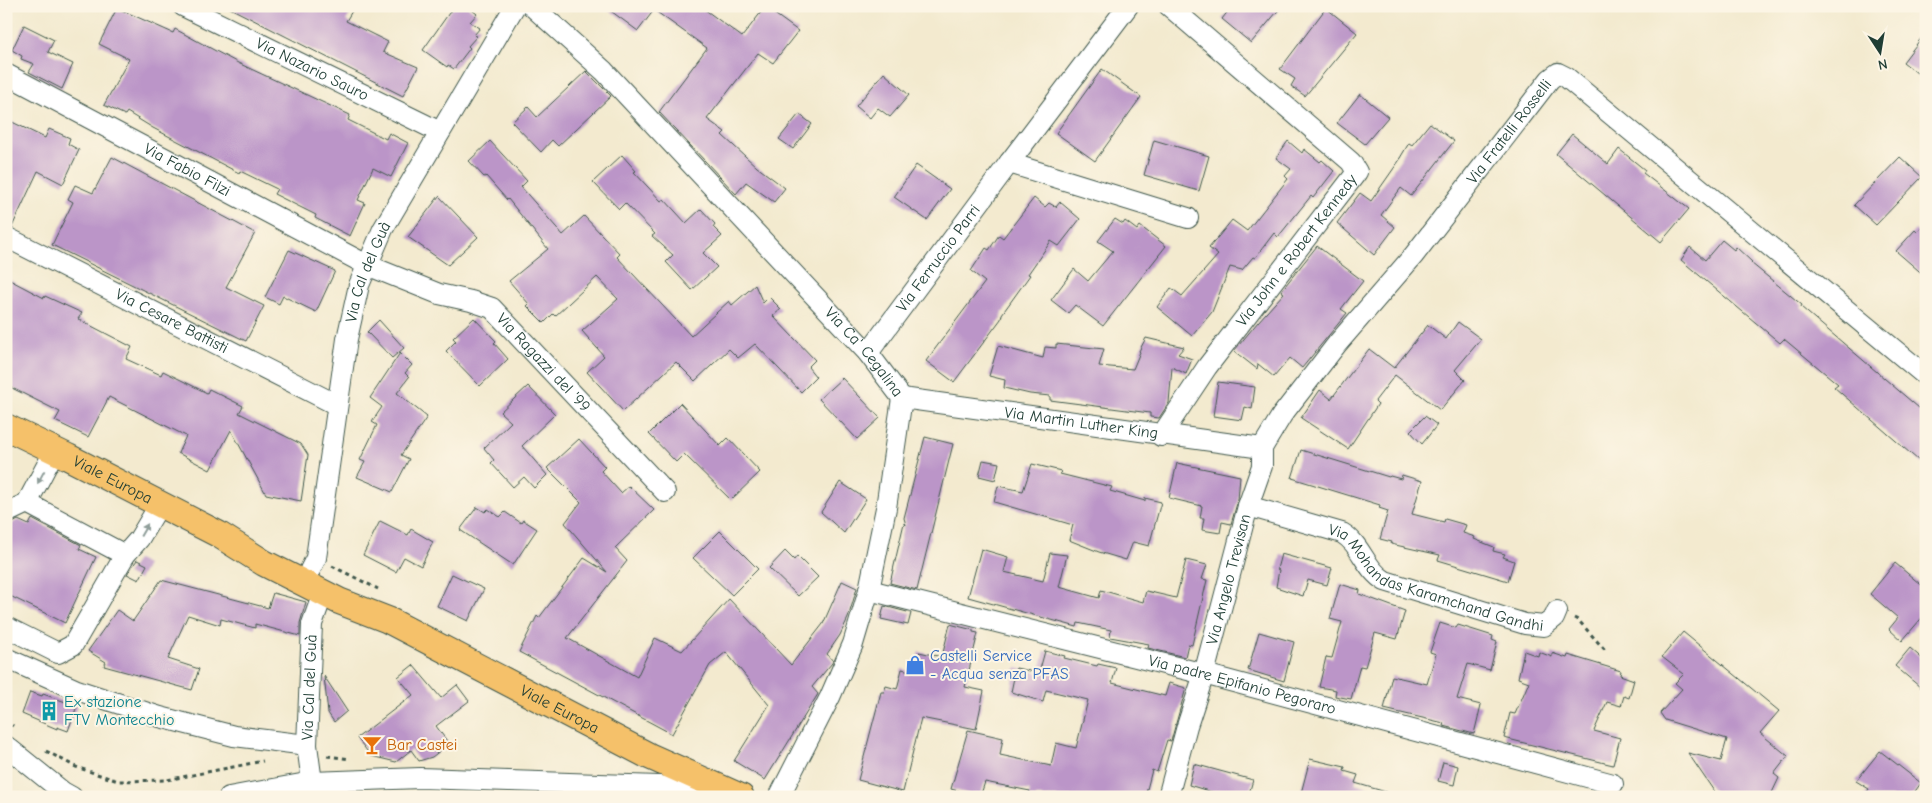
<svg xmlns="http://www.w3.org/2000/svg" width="1932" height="803" font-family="'Comic Neue',sans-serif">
<rect width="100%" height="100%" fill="#fcf5e5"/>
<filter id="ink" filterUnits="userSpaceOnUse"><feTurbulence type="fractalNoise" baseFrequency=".02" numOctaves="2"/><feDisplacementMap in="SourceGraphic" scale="10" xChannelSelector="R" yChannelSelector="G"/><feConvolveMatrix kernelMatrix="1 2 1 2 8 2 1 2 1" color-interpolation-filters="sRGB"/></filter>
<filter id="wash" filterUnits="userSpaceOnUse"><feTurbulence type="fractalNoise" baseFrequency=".0096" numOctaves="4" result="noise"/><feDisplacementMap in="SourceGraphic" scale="20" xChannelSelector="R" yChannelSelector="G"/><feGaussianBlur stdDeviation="1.12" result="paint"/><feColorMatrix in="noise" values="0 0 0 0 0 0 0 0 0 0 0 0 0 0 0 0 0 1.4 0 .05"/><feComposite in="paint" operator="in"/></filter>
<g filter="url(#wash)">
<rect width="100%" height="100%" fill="#f3eacf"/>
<g id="blocks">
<g fill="#bb95c8">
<path d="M226,6H355L346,21L388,42L383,52L418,67L403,96Z"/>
<path d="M454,6H467L477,14L470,22L480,28L474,35L477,36L468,46L470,48L454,69L448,65L447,67L423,50Z"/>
<path d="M604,6H700L742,37L765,7L798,31L773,63L758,53L707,119L725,132L722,135L757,167L785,188L774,202L746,182L736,194L659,112L707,48L654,10L638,31Z"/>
<path d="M1232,6H1282L1251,43L1222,19Z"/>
<path d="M117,8L173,33L175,29L238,63L350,115L348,120L386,139L389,133L408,143L391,177L373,168L358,200L365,203L350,236L315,218L316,215L274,194L277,189L240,171L239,173L153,128L127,112L125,115L104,105L129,59L99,44Z"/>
<path d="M1326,8L1357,33L1305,96L1291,86L1295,79L1280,69Z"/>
<path d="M24,25L54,40L48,52L73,64L62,89L29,72L34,64L21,59L22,56L12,50Z"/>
<path d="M1926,32V80L1903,62Z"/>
<path d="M1102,69L1141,97L1095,161L1056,133Z"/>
<path d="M586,71L611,96L558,146L552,140L541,152L512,122L528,107L537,117Z"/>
<path d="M884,73L909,95L890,117L878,108L870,118L856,106Z"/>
<path d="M1360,94L1388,117L1365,144L1337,123Z"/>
<path d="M799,114L812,124L793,149L779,139Z"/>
<path d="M6,119L45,138L49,129L70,138L68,144L79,150L63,184L38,171L12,227L6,225Z"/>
<path d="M1430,123L1454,141L1411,196L1401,188L1381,215L1395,227L1374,255L1337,223L1360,193L1371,201L1401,158H1400L1409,143L1412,145Z"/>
<path d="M1572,134L1608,164L1619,149L1645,170L1643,173L1689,209L1661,242L1556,154Z"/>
<path d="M1154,140L1209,156L1199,191L1144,175Z"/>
<path d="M490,141L527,181L521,187L563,235L584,216L620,254L617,257L691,336L729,301L732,305L755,285L763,303L769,297L781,309L773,316L815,360L808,367L816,377L801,392L755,344L738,358L729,349L695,381L676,362L623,411L587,372L604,356L582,331L618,299L597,277L555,316L553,314L544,323L527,306L529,304L509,281L548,249L508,199L507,200L486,176L484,177L469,161Z"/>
<path d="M1288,141L1302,153L1304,149L1320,162L1322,160L1334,171L1313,198L1311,196L1278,237L1274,233L1255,258L1253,257L1242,270L1230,267L1212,312L1192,336L1157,307L1171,288L1182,296L1218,255L1209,248L1232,220L1247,231L1288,179L1285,176L1291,169L1276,158Z"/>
<path d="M622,155L636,171L634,172L661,201L664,199L686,223L701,209L715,224L713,227L722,236L703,253L717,267L692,290L666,262L673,255L652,236L655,234L625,203L619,209L593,182Z"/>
<path d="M112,157L255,233L226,287L264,306L246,341L52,245L73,202L68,199L75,185L93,193Z"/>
<path d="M1900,157L1922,177L1876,225L1854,205Z"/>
<path d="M916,165L950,189L927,220L894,197Z"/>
<path d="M439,196L478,237L448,265L408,237Z"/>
<path d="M1034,198L1045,207L1049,203L1056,207L1060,202L1080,219L1059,246L1051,241L1028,274L1030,275L1002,314L1001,319L954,382L926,361L985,282L971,271L986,248L989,250L999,235L1003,238Z"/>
<path d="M1115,219L1123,224L1125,221L1137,230L1140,226L1166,246L1103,326L1075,305L1068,313L1051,300L1074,269L1088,281L1113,251L1098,241Z"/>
<path d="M1926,222V277L1896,251L1915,230L1917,232Z"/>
<path d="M1722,240L1734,250L1736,247L1752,262L1751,263L1802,305L1801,307L1926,414V467L1834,387L1838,384L1784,339L1780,343L1681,260L1690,247L1705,260Z"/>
<path d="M1317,246L1363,281L1341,309L1347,313L1302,368L1290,358L1274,377L1258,364L1257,369L1234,351L1258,322L1284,293L1281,291Z"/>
<path d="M289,250L335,271L316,312L283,296L279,304L265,297Z"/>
<path d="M6,278L44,298L45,296L82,313L78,319L132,347L126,359L161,375L163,371L207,393L209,389L243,406L239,413L301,444L308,455L301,501L266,494L231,430L210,470L178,453L186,436L109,397L88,437L55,421L60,412L6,385Z"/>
<path d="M474,318L496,341L494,343L508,359L480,386L446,351L456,341L453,338Z"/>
<path d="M379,320L404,348L392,358L367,332Z"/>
<path d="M1458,322L1481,339L1455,370L1465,380L1440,410L1395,375L1375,401L1378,404L1348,449L1301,418L1320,390L1331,399L1369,349L1394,368L1428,325L1446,339Z"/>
<path d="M1146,338L1184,347L1178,354L1192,359L1186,374L1172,367L1169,403L1159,418L1150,417V413L1050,400V396L1030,394L1004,388L1005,380L989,376L998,346L1043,358L1045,347L1056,348V344L1104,349L1099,366L1133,369L1140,352L1139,351Z"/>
<path d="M400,353L412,365L405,373L409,377L397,393L427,417L401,455L409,459L392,492L357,477L365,462L360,460L377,425L372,422L382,407L370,398Z"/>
<path d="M842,378L880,418L857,439L819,399Z"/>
<path d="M1218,382L1255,387L1252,409L1245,407L1242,420L1213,416Z"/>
<path d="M528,386L555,414L522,446L547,475L534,488L524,477L513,487L491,463L494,460L484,448L511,422L500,412Z"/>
<path d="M680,403L720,446L728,438L760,472L731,500L684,454L676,462L649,434Z"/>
<path d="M1425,416L1437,425L1422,444L1410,431Z"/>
<path d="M925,437L953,444L917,590L890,583L904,523L906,525L904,518Z"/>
<path d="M579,439L605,467L601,471L621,493L629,486L654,510L615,548L627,561L567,638L637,677L655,638L682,651L729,599L791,665L823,624L842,581L857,588L848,618L840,635L827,654L833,661L832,663L812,687L818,694L765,780L734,761L769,705L726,652L710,665L672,734L519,652L537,616L539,618L584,558L607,572L565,523L581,502L547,468Z"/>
<path d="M1301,450L1389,477L1390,476L1401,479L1402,475L1422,481L1412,514L1444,522L1445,519L1466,525L1463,533L1475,537L1474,539L1494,547L1493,551L1505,554L1503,557L1514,561L1508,581L1438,560L1440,555L1391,544L1392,542L1380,539L1388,511L1379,508L1380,505L1292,478Z"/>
<path d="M983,460L999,463L995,480L979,476Z"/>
<path d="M1177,463L1240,476L1238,500L1231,524L1222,522L1220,533L1202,530L1204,518H1200L1202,506L1169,498Z"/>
<path d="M1032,464L1061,471L1060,474L1112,487L1110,491L1145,501V498L1161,502L1149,546L1133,542L1126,560L1099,552L1069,540L1073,525L994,502L998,486L1023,491Z"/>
<path d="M840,482L866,499L844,533L821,512Z"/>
<path d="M477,507L485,512L488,509L500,517L505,512L521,523L523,520L537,529L513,565L460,530Z"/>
<path d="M32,519L81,545L79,549L96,557L65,623L6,594V534L11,524L18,520L29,525Z"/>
<path d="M380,521L408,535L411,529L433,542L421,566L404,557L396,572L363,555Z"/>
<path d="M720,531L758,569L732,595L693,558Z"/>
<path d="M981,549L1008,557L1004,572L1043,581L1050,553L1067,555L1059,587L1099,598L1101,590L1143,602L1146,591L1176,598L1186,560L1207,565L1202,579L1207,580L1192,645L1188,644L1185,657L1148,648L1149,644L1110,637L1111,630L1078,623L1077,627L968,597Z"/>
<path d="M785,551L794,560L797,556L818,577L798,596L769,568Z"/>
<path d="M1281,554L1332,568L1327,585L1308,580L1303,596L1276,587L1279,570L1277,569Z"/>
<path d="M137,560L147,565L139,580L127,574Z"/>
<path d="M1895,563L1926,589V613L1902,641L1889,629L1898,618L1870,594Z"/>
<path d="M452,574L484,589L468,621L437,606Z"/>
<path d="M161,580L268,608L273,593L306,602L300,623V636L255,624V628L221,619L220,625L188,615L168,659L199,669L192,690L104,666L106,662L88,651L117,610L133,621Z"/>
<path d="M1340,584L1360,590L1359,594L1405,611L1397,639L1375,633L1365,667L1360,666L1351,699L1335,696L1336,690L1319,687L1326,657L1332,658L1342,622L1330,619Z"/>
<path d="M884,606L911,613L908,625L881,619Z"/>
<path d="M1440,623L1456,628L1458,625L1493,636L1492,640L1497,642L1490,670L1468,664L1457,699L1481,705L1474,734L1443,726L1444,723L1384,709L1392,676L1427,684L1436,654L1430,652Z"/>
<path d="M950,624L973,630V632L978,633L965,687L984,691L976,729L921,718L903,792L858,780L881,692H884L886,686L897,689L902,669L914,672L919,652L942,657Z"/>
<path d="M1259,632L1294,642L1284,681L1248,670Z"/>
<path d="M1683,632L1779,711L1760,733L1788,756L1774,774L1779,778L1770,797H1718L1688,753L1721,761L1727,739L1665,720L1660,713L1682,689L1675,683L1684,674L1662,657Z"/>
<path d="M1910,648L1926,662V692L1895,666Z"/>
<path d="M1045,651L1065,656L1064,658L1097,666L1098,664L1116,668L1112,683L1165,696L1169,683L1186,688L1171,741L1167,740L1157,772L1152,770L1145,797H1028L1030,791L985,782L980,797L951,789L968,730L1003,738L1000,755L1051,766L1056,743L1076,748L1088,700L1046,690L1043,702L1011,692L1016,668L1039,673Z"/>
<path d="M1524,651L1538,656L1539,652L1552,657V653L1567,658L1568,655L1581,659L1621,671L1620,675L1634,680L1629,698L1624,696L1621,706L1607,702L1594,731L1620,738L1613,765L1504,738L1510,713L1515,714L1529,682L1518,678Z"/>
<path d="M413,665L441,698L457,685L469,701L436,726L449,744L432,757L419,761L411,750L396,762L371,756L357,738L413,695L398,677Z"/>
<path d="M324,676L347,711L334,722L328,713Z"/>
<path d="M30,692L42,696L43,694L77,706L68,731L57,727V729L22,714Z"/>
<path d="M1880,751L1921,783L1911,797H1864L1869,789L1856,781Z"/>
<path d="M1310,759L1345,767L1344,771L1358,775L1355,783L1386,792L1385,797H1300Z"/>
<path d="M1443,762L1458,766L1454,785L1438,781Z"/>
<path d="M1194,764L1253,780L1248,797H1228L1189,785Z"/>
</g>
</g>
</g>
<g filter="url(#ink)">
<use href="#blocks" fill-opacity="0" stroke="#3f574b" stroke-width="1"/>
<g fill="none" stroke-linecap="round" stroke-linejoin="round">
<defs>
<g id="minor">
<path id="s1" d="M183,6L440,132"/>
<path id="s2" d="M532,6L604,71L868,353L902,398L886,508L869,590L853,644L830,697L779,797"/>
<path id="s3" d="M6,74L367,265L439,294L471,301L492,308L665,492"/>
<path d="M1009,163L1128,6"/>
<path id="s4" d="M6,237L337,405"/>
<path id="s5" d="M868,353L1009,163L1188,218"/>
<path id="s6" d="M902,398L1262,448"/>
<path id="s7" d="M1161,436L1207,367L1357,172L1351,162L1169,6"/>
<path id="s8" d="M1262,448L1282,415L1337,344L1414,255L1550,79L1558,73L1566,77L1926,376"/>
<path d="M27,503L125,555"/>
<path id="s9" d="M1248,506L1342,533C1361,544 1365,569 1385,581L1525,624L1544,626L1554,618L1557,611"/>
<path d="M6,513L27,503L55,450"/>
<path id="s10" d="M310,570L316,558L347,339L359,285L383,229L515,6"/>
<path id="s11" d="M869,590L1204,674L1613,784"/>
<path d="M6,627L58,653L73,645L125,555L139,539L160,504"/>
<path d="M6,658L77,690L160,717L234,736L307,745"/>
<path d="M6,746L63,792L72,797"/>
<path id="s12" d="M312,782L307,745L312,624L323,593"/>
<path d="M229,797L312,782L420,778L659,786L718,792"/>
<path id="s13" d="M1168,797L1187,726L1204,674L1248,506L1262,466V448"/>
</g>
<g id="major">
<path id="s14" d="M6,427L68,457L218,534L264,563L339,601L388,620L649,756L741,797"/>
</g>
</defs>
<use href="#minor" stroke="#3f574b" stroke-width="22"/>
<use href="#major" stroke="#3f574b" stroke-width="28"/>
<g stroke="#3f574b" stroke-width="3" stroke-dasharray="4 4" stroke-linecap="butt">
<path d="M332,566L378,589"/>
<path d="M1574,618L1578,620L1606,651"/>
<path d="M6,720L13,726"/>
<path d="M46,751L76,767L118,781L167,780L263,761"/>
<path d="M327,756L350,759"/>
</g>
<use href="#minor" stroke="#fff" stroke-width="20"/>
<use href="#major" stroke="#f5c16b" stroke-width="26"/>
</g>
<defs><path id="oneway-solid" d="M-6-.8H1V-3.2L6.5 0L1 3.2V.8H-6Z" transform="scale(1.25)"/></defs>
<g fill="#8f9e9a">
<use href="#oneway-solid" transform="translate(41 477) rotate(118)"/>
<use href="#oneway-solid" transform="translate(144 530) rotate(-60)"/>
</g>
</g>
<defs>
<symbol id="shop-bare" viewBox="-9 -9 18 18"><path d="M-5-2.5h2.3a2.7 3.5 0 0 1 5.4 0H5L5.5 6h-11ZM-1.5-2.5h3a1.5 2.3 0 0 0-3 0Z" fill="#3f7fe0" stroke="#fcf5e5" stroke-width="2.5" paint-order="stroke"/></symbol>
<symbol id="building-bare" viewBox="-9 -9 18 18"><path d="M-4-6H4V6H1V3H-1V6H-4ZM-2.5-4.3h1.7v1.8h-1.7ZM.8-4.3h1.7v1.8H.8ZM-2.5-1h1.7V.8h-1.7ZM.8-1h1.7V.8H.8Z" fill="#0f9aa8" stroke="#fcf5e5" stroke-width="2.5" paint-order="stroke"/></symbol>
<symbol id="bar-bare" viewBox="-9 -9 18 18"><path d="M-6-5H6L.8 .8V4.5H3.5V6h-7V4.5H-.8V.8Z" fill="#e8710a" stroke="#fcf5e5" stroke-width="2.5" paint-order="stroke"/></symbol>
</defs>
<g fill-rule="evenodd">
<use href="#shop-bare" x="901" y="651" width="28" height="28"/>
<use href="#building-bare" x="35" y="697" width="28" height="28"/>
<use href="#bar-bare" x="358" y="731" width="28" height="28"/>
</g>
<g text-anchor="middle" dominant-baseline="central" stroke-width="4" stroke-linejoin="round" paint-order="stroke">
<g font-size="16" fill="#1f3d34" stroke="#fcf5e5">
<text stroke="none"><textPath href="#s1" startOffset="144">Via Nazario Sauro</textPath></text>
<text stroke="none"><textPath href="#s8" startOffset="402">Via Fratelli Rosselli</textPath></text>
<text stroke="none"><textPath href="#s3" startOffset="205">Via Fabio Filzi</textPath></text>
<text stroke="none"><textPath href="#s7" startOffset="230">Via John e Robert Kennedy</textPath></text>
<text stroke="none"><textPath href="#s5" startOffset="118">Via Ferruccio Parri</textPath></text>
<text stroke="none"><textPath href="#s10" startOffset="305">Via Cal del Guà</textPath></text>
<text stroke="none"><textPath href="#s4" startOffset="186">Via Cesare Battisti</textPath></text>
<text stroke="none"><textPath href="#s2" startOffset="480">Via Ca' Cegalina</textPath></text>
<text stroke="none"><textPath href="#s3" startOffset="616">Via Ragazzi del '99</textPath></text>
<text stroke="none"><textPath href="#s6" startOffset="181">Via Martin Luther King</textPath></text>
<text stroke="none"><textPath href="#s14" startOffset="119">Viale Europa</textPath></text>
<text stroke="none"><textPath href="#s9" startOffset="206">Via Mohandas Karamchand Gandhi</textPath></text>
<text stroke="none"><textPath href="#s13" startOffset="226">Via Angelo Trevisan</textPath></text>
<text stroke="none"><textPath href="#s11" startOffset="385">Via padre Epifanio Pegoraro</textPath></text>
<text stroke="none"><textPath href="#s12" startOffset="95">Via Cal del Guà</textPath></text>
<text stroke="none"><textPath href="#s14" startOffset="622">Viale Europa</textPath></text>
</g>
<g font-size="16" fill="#366cbe" stroke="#fcf5e5" text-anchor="start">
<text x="930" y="656">Castelli Service<tspan x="930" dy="18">- Acqua senza PFAS</tspan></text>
</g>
<g font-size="16" fill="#0d838f" stroke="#fcf5e5" text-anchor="start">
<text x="64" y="702">Ex stazione<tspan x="64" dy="18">FTV Montecchio</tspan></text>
</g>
<g font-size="16" fill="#c56008" stroke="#fcf5e5" text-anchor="start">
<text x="387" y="745">Bar Castei</text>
</g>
</g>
<rect width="1932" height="803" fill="none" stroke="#fcf5e5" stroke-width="25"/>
<g transform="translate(1880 52) rotate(168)" stroke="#fcf5e5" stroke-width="4" paint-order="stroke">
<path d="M0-4L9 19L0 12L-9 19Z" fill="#1f3d34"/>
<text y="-8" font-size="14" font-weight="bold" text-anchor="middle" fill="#1f3d34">N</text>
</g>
</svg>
